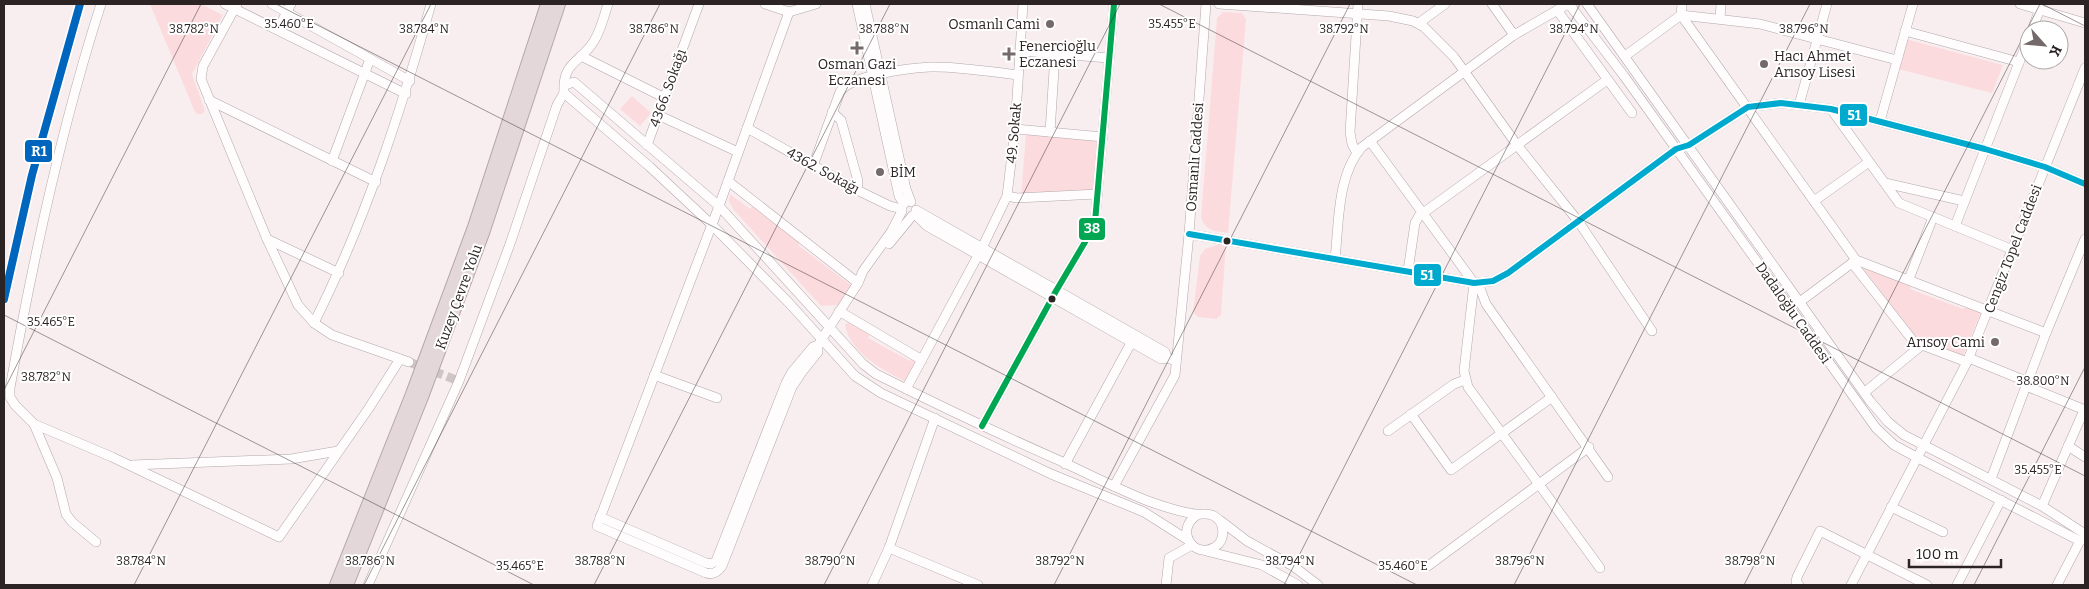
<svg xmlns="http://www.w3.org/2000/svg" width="2089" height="589" font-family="Bitter,serif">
<rect width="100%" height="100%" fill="#f9eeef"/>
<g fill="#fcdbde">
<path d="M150,4H201L223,15L192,74L205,111L202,114H197L195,112Z"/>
<path d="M1223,12L1242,13L1246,19L1228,233C1215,231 1205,231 1201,217L1217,18Z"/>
<path d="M1906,39L2003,65L1992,93L1898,69Z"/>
<path d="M632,96L651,113L640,126L620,109Z"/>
<path d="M1026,134L1104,141L1101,186L1088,192L1021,197Z"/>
<path d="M730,194L750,209L754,205L801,241L798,245L852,286L838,305L821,306L733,209L729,201Z"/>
<path d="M1219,244H1226L1221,315L1216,319L1198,317L1193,312L1200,256L1205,249Z"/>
<path d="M1862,267L1912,285L1910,289L1963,309L1968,306L1981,312L1963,356L1915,336Z"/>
<path d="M848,322L870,334L868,338L910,361L912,357L922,362L906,382C882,369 851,354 845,325Z"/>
</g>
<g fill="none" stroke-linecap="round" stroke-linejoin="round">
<path stroke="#d0c5c6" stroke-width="9" stroke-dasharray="9 4.5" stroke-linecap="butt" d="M409,362L459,381"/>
<defs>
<g id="minor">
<path d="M101,4C61,128 33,259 10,388V397L15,405L34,424L112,457L279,537L369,408L400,359"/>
<path d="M225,4L406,94"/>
<path d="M237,4L203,66L201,79L267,239L298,305L314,323L332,335L409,362"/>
<path d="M272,4L410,81"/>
<path d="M608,4C604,16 601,30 594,41C581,63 562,61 564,93L650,167L711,224L789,303L855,376L881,393L1051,474L1144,512L1188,540"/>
<path d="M765,4L789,12L816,4"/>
<path d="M857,4L899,196L904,204"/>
<path d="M865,4L906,189L911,202"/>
<path d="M1219,4L1389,16L1413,21L1424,27L1454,57L1517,145L1578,221L1652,331"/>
<path d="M1492,4L1514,35"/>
<path d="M1569,4L1624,76L1876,428L1894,445L1918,458L2080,541L2085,539"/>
<path d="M1587,4L1870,401L1888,422L1904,435L2042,506L2085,534"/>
<path d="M1682,4L1681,15L1856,260L2046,333"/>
<path d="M2020,4L2085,23"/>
<path d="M1557,10L1632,113"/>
<path d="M789,12L719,206L597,526L706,573C713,575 718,572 722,566L792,387L802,372L818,352V345"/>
<path d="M1720,19L1721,4"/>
<path d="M1419,23L1445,4"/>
<path d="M278,29L291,4"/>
<path d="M2032,30L2040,9"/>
<path d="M1905,31L2019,62"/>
<path d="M1020,51L1109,58"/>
<path d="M581,56L665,98"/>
<path d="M1625,56L1681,15L1760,24L1897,60"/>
<path d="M565,85L574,82L719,206L863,364L876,374C938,405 1001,435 1065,463C1092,476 1120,490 1148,501C1162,506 1180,512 1195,514C1202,515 1207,512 1214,516C1225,522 1226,540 1215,547C1194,560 1174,530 1197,515"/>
<path d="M209,100L376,182"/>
<path d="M1799,105L1827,4"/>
<path d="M1831,109L1899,203L2013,250"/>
<path d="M832,112L841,120L858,181L857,190"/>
<path d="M658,115L738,152"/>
<path d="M1880,121L1913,4"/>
<path d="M747,128L857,190L890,206L902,209"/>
<path d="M1015,129L1103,137"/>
<path d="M1050,132L1055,54"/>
<path d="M1370,141L1474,283L1464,371L1468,387L1600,568"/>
<path d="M647,145L699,4"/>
<path d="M1357,153L1352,144L1350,132L1358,4"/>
<path d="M332,161L370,59"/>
<path d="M813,166L840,92C850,75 911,68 930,67C956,66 992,72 1018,75"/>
<path d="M728,181L858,283"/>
<path d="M1885,183L1964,201"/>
<path d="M1007,196L1017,198L1098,194"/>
<path d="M1814,201L1869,162"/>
<path d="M916,210L1165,352L1167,358"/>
<path d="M915,214L927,226L1161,359L1167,358L1176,361"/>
<path d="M1955,226L2029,37"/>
<path d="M1189,234L1474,283L1493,281L1508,273L1676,149L1689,145L1748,107L1781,103L1831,109L1985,149L2045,167L2085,184"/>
<path d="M267,239L339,273"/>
<path d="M889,244L912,216"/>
<path d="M1335,259C1339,223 1337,175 1362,147L1514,35L1568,4"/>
<path d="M1852,263L1914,342L1967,362"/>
<path d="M1408,271L1415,223L1419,216L1607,80"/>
<path d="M1909,279L1933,217"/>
<path d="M1478,283L1486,304L1608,477"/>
<path d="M1801,301L1856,260"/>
<path d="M839,311L922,360"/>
<path d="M314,323C365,221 400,114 431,4"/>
<path d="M1969,358L2028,382"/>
<path d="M654,375L717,398"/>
<path d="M2026,386L2085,410"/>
<path d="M906,389L982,248L1007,196L1015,129L1023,4"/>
<path d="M1865,392L1922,345"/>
<path d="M1411,414L1451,470L1552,397"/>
<path d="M34,424L57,478L66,514L72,522L96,542"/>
<path d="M982,426L1056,291L1088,237L1095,222L1114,4"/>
<path d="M1388,431L1454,384L1465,380"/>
<path d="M2068,446L2085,457"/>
<path d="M1065,464L1131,343"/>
<path d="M132,465L291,459L338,451"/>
<path d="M1991,479L2046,333L2085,239"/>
<path d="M1114,486L1175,375L1189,234L1206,4"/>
<path d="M2042,506L2084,410"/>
<path d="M1891,507L1943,532"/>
<path d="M600,517L706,563L711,564L716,561L786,383L792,372L813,347L818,345L858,283L863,271L891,232L902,211"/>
<path d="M1221,521L1247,541L1293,566L1318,585"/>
<path d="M889,548L978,585"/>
<path d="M1206,551L1262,565L1298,585"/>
<path d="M1428,566L1589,447"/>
<path d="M368,585L459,381L510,244L557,105L564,93"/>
<path d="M872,585L889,548L935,418"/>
<path d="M1166,585L1169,558L1192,545"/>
<path d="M1799,585L1796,582L1797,577L1820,531L1927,585"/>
<path d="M1851,585L1967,362L2085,68"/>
<path d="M1957,585L2001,500"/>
<path d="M2057,585L2080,541"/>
</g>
<g id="highway">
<path d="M336,585L412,394L474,227L547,4"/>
<path d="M347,585L422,397L483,233L559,4"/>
</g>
</defs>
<use href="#minor" stroke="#b1a8a9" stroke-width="10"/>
<use href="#highway" stroke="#b6a7a9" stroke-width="14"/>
<use href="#minor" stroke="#fefcfd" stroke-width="9"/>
<use href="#highway" stroke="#e3d7d9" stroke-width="12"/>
<defs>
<path id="bus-1" d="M1189,234L1474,283L1493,281L1508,273L1676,149L1689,145L1748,107L1781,103L1831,109L1985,149L2045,167L2085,184"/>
<path id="bus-2" d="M982,426L1056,291L1088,237L1095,222L1114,4"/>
</defs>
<use href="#bus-1" stroke="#fff" stroke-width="10"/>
<use href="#bus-2" stroke="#fff" stroke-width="10"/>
<use href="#bus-1" stroke="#00a9ce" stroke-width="6"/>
<use href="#bus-2" stroke="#00a651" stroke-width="6"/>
<defs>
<path id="rail-1" d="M4,299L32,175L80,4"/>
</defs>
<use href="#rail-1" stroke="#fff" stroke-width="11"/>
<use href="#rail-1" stroke="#0065bd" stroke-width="8"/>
</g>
<path fill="none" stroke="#2c2324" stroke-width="1" stroke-opacity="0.45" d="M276,4L1417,585M1159,4L2085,476M2042,4L2085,26M4,315L534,585M4,390L201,4M134,585L431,4M364,585L660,4M594,585L890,4M824,585L1120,4M1054,585L1350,4M1284,585L1580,4M1514,585L1810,4M1744,585L2040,4M1974,585L2085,367"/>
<g fill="#746a6b" stroke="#fff" stroke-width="2">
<circle cx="1050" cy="24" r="5"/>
<path d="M854.5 40.5h5v5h5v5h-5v5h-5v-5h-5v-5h5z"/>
<path d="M1006.5 46.5h5v5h5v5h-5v5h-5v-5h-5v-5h5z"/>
<circle cx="1764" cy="64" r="5"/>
<circle cx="880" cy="172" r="5"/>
<circle cx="1995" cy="342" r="5"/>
</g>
<g fill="#2c2324" stroke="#fff" stroke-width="2">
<circle cx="1227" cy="241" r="4.5"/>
<circle cx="1052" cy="299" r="4.5"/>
</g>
<g text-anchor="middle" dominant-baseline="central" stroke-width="4" stroke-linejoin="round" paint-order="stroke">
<g font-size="14" fill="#2c2324" stroke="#fff" text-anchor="start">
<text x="1040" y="24" text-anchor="end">Osmanlı Cami</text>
<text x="1019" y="46">Fenercioğlu<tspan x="1019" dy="16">Eczanesi</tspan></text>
<text x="1774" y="56">Hacı Ahmet<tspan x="1774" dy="16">Arısoy Lisesi</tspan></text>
<text x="857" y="64" text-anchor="middle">Osman Gazi<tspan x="857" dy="16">Eczanesi</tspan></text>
<text x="890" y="172">BİM</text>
<text x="1985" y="342" text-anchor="end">Arısoy Cami</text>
</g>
<g font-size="14" fill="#2c2324" stroke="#fff">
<text transform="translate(668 88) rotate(-70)">4366. Sokağı</text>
<text transform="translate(1014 133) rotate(-85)">49. Sokak</text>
<text transform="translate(1195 157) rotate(-86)">Osmanlı Caddesi</text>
<text transform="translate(823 171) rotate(29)">4362. Sokağı</text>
<text transform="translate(2013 249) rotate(-69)">Cengiz Topel Caddesi</text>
<text transform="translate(459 297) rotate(-70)">Kuzey Çevre Yolu</text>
<text transform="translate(1793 313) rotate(55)">Dadaloğlu Caddesi</text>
</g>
</g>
<g font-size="12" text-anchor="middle" fill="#2c2324" stroke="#fff" stroke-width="4" stroke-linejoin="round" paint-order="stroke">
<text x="289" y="28">35.460°E</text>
<text x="1172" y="28">35.455°E</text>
<text x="194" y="33">38.782°N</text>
<text x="424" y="33">38.784°N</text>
<text x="654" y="33">38.786°N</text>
<text x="884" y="33">38.788°N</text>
<text x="1344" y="33">38.792°N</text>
<text x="1574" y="33">38.794°N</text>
<text x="1804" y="33">38.796°N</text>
<text x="51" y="326">35.465°E</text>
<text x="46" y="381">38.782°N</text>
<text x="2043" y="385">38.800°N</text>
<text x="2038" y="474">35.455°E</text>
<text x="141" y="565">38.784°N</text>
<text x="370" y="565">38.786°N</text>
<text x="600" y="565">38.788°N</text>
<text x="830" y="565">38.790°N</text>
<text x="1060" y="565">38.792°N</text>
<text x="1290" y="565">38.794°N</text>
<text x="1520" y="565">38.796°N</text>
<text x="1750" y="565">38.798°N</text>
<text x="520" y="570">35.465°E</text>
<text x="1403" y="570">35.460°E</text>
</g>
<g stroke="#fff" stroke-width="2">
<rect x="1839" y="103" width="29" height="24" rx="5" fill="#00a9ce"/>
<rect x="24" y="139" width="29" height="24" rx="5" fill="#0065bd"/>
<rect x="1078" y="217" width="28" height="24" rx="5" fill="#00a651"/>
<rect x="1413" y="263" width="29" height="24" rx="5" fill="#00a9ce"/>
</g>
<g font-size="14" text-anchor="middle" font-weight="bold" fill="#fff">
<text x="1854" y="120">51</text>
<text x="39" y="156">R1</text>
<text x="1092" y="233">38</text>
<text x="1427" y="280">51</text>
</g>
<rect width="2089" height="589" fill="none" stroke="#2c2324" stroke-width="10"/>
<g transform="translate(2044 45) rotate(117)"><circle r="24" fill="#ffffff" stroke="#aba7a7"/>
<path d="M0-4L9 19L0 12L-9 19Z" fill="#746a6b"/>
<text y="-8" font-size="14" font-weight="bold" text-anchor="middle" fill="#2c2324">K</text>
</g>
<path d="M1909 559v8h92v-8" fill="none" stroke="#2c2324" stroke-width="2.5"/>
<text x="1916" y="559" font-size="15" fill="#2c2324" stroke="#ffffff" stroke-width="4" paint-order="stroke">100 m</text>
</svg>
